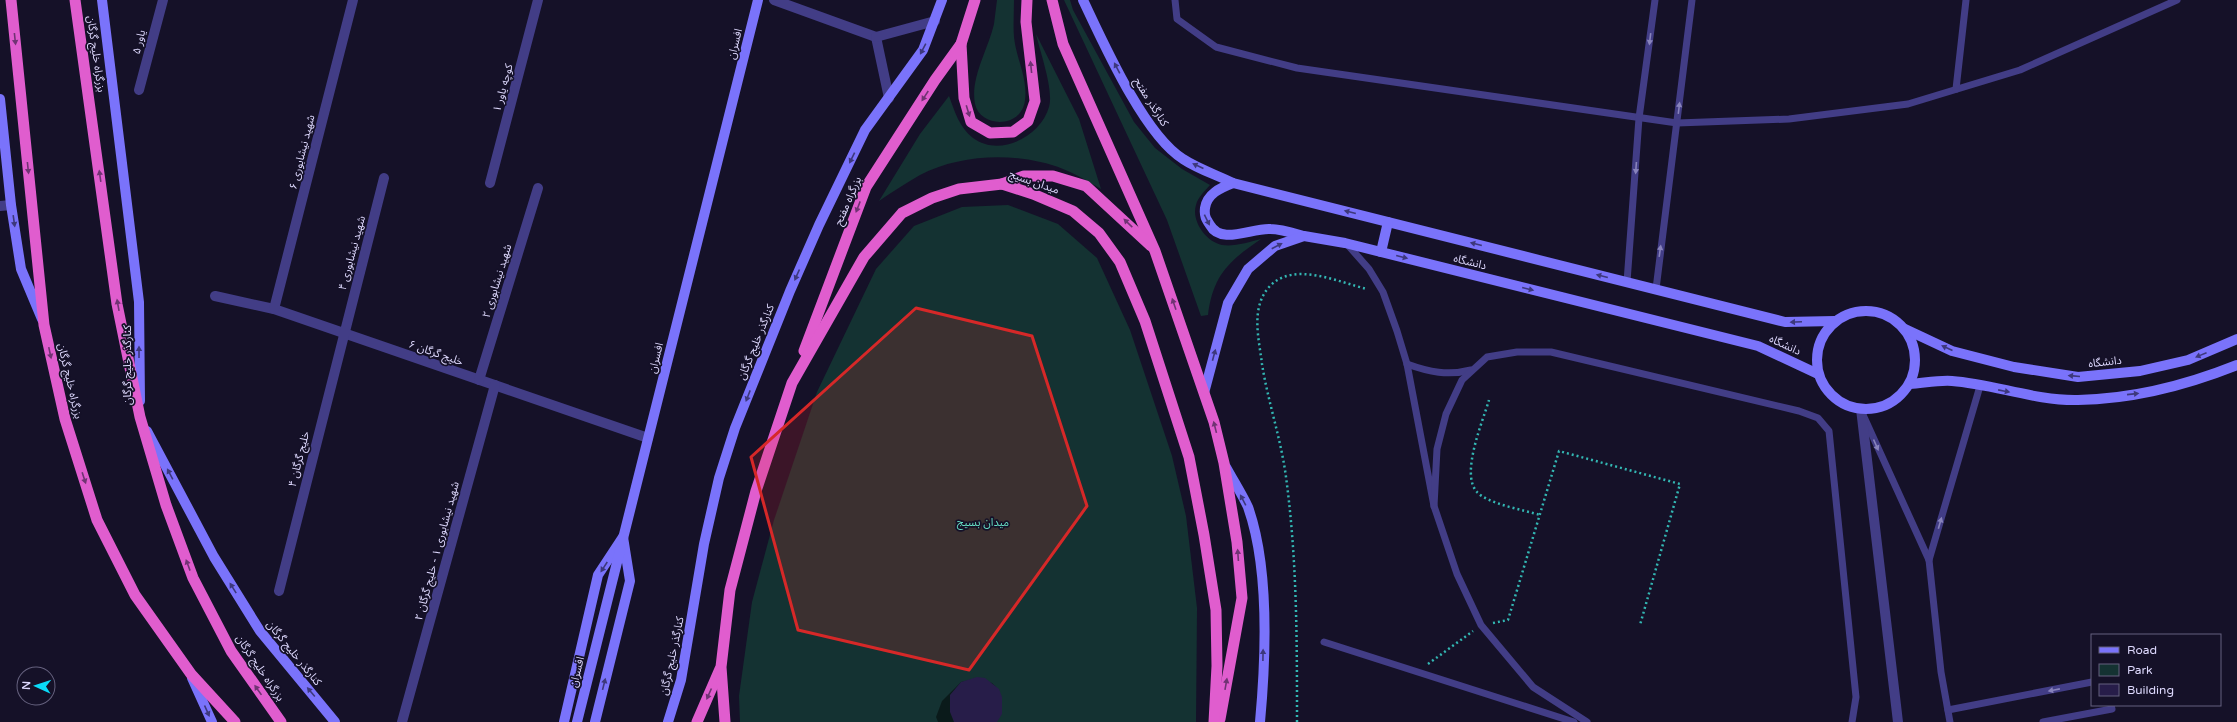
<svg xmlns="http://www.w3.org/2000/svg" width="2237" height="722" font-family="'Varela Round','Noto Sans Arabic',sans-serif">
<rect width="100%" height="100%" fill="#151128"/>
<g fill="#143232">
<path d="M997,0H1014C1014,12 1013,25 1014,37C1016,58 1028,78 1025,100C1022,129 980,128 975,104C970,78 988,50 994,24C995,16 996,8 997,0Z"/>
<path d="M1064,0H1070L1073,10L1134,122L1155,148L1182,169L1210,185C1205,191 1198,197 1196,205C1191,221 1206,242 1222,245C1234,247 1249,242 1261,239C1229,261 1213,275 1208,315L1201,316L1167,220Z"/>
<path d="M1036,34L1079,119L1101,189C1089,182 1076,174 1063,169C1020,152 962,153 920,175C906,183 892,192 879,201L920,134L949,96C955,112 959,127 973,138C1000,158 1041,136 1049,107C1054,90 1040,52 1036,34Z"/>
<path d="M1008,205L1058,224L1097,258L1130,330L1172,456L1186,516L1197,608L1196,722H740L739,696L752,602L774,520L817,392L876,269L914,226L962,207Z"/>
</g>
<path fill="#0007" d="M977,678L992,683L998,689L1002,705L1001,713L994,722H938L936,717L942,701L961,682Z"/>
<path fill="#271d49" d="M977,677L985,678L999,689L1002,697V714L997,722H954L950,712V695L961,682Z"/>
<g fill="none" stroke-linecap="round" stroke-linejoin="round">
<g stroke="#33b7b3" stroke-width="2.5" stroke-dasharray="2 3" stroke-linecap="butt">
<path d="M1489,400C1483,421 1460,474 1477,492C1488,504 1524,510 1540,515"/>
<path d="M1493,623L1508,620L1559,451L1680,484L1640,625"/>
<path d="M1428,664L1473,631"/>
<path d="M1297,722C1297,640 1297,559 1286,477C1281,439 1268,402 1262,364C1259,339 1250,307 1270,286C1294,261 1338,282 1367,289"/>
</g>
<g stroke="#423d86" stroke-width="7">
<path d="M1175,0L1177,19L1216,47L1297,68L1677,123L1789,119L1908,104L2020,70L2177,0"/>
<path d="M1956,89L1966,0"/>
<path d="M1346,243L1369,269L1383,292L1397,331L1407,364L1434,506L1457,574L1481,625L1533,687L1587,722"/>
<path d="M1627,282L1639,118L1655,0"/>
<path d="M1656,289L1692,0"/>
<path d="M1407,364C1429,372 1448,376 1471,370"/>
<path d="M1864,417L1929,560L1941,672L1950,722"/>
<path d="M1434,506L1437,449L1446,414L1462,380L1487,357L1517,352H1551L1799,411L1818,418L1829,431L1856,697L1852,722"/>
<path d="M1929,560L1980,386"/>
<path d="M1324,642L1574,722"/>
<path d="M1948,710L2092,682"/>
<path d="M2043,722L2112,709L2111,705"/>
</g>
<g stroke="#423d86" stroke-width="10">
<path d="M774,0L876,37"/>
<path d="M876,37L889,98"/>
<path d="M876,37L935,21"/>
<path d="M139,90L163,0"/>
<path d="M490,183L538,0"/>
<path d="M0,206L11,205"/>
<path d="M215,296L274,309L648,438"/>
<path d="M274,309L353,0"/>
<path d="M479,380L538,188"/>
<path d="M1861,409L1898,722"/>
<path d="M279,591L384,178"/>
<path d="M402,722L495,385"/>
</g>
<g stroke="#7a73fb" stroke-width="10">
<path d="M102,0L139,302L140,401"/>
<path d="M1083,0C1103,42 1144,135 1183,159C1198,169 1217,175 1233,183L1785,322L1835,321"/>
<path d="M0,99L11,205L21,269L42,319"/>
<path d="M1233,183C1220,188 1207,194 1205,208C1204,216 1206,219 1210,225C1221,245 1251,228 1270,229C1281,229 1293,233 1303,236"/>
<path d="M1381,252L1388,222"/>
<circle cx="1866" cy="360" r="49"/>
<path d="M1905,329L1952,351L2014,367L2078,377L2140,371L2188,360L2237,339"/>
<path d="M1910,384C1924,383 1939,380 1952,381C1994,384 2035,401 2078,400C2133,399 2187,385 2237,365"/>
<path d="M1204,393L1228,303L1248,269L1275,246L1304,236L1345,243L1758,346L1818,374"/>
<path d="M147,431L214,557L260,631L335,722"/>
<path d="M1226,467C1233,480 1242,494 1248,507C1270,569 1266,657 1260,722"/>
<path d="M192,678L212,722"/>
<path d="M564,722L598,575L623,537L630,581L595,722"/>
<path d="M577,722L758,0"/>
<path d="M668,722L681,680L704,544L719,478L735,428L790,291L819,225L865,130L923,50L942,0"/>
</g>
<g stroke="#e05dce" stroke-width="11">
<path d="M11,0L44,325L65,419L97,520L135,595L191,674L235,722"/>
<path d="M75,0L117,304L140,417L166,505L193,578L231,651L281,722"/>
<path d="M1052,0L1063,44L1155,251L1214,422L1224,463L1237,542L1242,598L1220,719"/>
<path d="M961,44L964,98L971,122L990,133L1013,132L1028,121L1035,101L1026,22L1027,0"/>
<path d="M1002,184L1024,176H1053L1086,186L1151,246"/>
<path d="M804,351L866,187L935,80L961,44L975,0"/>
<path d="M697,722L720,669"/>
<path d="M725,722L721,667L730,590L756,491L792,383L864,257L902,213L932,198L959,189L1002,184L1033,194L1073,211L1099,233L1120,262L1145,321L1189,457L1204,535L1216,610L1217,666L1214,722"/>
</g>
</g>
<defs><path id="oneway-solid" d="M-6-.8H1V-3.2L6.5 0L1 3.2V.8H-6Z"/></defs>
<g fill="#703373">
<use href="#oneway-solid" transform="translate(15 39) rotate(84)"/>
<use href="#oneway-solid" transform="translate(1031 67) rotate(-96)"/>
<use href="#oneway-solid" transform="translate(925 96) rotate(123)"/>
<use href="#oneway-solid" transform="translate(968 111) rotate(73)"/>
<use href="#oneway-solid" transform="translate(28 168) rotate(84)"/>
<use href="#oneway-solid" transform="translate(100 176) rotate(-98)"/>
<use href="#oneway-solid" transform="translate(858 207) rotate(111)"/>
<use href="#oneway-solid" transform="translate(1128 223) rotate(-136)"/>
<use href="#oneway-solid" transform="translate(1174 304) rotate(-109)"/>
<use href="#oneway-solid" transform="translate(118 305) rotate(-100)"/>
<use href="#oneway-solid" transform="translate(50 353) rotate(78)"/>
<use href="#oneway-solid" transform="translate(1215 427) rotate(-104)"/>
<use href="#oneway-solid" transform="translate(84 478) rotate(72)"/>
<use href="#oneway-solid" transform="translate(1238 555) rotate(-94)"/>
<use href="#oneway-solid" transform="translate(188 565) rotate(-110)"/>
<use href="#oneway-solid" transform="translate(1226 684) rotate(-80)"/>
<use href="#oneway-solid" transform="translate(258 690) rotate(-125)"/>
<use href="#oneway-solid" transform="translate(709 694) rotate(114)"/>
</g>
<g fill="#8883bc">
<use href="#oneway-solid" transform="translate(1650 39) rotate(97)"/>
<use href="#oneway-solid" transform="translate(1679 108) rotate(-83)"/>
<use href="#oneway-solid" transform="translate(1636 168) rotate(94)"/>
<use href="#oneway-solid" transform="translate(1660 251) rotate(-82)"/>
<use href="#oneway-solid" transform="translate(1876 445) rotate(66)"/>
<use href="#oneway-solid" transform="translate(1940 523) rotate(-74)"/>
<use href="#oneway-solid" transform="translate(2054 690) rotate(169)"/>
</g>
<g fill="#3d387c">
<use href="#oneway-solid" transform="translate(923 49) rotate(118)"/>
<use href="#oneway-solid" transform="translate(1117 68) rotate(-118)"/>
<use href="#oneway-solid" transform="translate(852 158) rotate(116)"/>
<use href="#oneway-solid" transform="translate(1198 166) rotate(-155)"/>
<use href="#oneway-solid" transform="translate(1350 212) rotate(-166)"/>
<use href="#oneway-solid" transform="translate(1207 220) rotate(64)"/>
<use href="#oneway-solid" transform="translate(14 221) rotate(82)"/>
<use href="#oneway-solid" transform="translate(1476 244) rotate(-166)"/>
<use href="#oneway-solid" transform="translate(1277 246) rotate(-28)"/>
<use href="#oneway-solid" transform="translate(1402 257) rotate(14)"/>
<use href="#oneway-solid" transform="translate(797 275) rotate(114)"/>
<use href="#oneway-solid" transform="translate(1602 276) rotate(-166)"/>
<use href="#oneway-solid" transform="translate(1528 289) rotate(14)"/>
<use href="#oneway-solid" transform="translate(1796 322) rotate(178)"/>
<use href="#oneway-solid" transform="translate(1947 348) rotate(-156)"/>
<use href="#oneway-solid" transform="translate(139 352) rotate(-90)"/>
<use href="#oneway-solid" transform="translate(1214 355) rotate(-75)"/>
<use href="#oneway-solid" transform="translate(2201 355) rotate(158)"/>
<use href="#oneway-solid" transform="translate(2074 376) rotate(-175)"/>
<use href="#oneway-solid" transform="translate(2004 391) rotate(11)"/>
<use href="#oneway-solid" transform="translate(2133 394) rotate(-6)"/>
<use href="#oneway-solid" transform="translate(748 396) rotate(111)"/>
<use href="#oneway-solid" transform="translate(170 474) rotate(-118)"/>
<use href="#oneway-solid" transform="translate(1243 500) rotate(-118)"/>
<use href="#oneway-solid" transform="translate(604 567) rotate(123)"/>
<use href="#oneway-solid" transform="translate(233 588) rotate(-122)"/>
<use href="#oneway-solid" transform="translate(1263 655) rotate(-89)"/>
<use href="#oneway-solid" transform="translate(604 684) rotate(-76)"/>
<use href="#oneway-solid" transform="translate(311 692) rotate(-130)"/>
<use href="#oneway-solid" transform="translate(207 711) rotate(66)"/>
</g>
<path fill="#d62828" fill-opacity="0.2" stroke="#d62828" stroke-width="3" stroke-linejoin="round" d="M916,308L1032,336L1087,506L969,670L798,630L751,457Z"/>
<g text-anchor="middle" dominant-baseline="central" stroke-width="3.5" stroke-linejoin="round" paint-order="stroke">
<g font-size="11" fill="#ded9fe" stroke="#151128">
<text transform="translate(139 42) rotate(-76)">یاور ۵</text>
<text transform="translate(735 44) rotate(-76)">افسران</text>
<text transform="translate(96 54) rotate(82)">بزرگراه خلیج گرگان</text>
<text transform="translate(503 88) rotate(-75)">کوچه یاور ۱</text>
<text transform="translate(1151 102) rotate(58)">کنارگذر مفتح</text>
<text transform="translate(302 152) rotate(-76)">شهید نیشابوری ۶</text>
<text transform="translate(1034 182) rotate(19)">میدان بسیج</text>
<text transform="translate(848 201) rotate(-67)">بزرگراه مفتح</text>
<text transform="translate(352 253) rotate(-75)">شهید نیشابوری ۴</text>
<text transform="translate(1470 262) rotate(14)">دانشگاه</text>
<text transform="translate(497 281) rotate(-73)">شهید نیشابوری ۲</text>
<text transform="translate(756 342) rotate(-68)">کنارگذر خلیج گرگان</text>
<text transform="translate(1785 345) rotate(25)">دانشگاه</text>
<text transform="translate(436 353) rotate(19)">خلیج گرگان ۶</text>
<text transform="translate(656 358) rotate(-76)">افسران</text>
<text transform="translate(2105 362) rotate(-6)">دانشگاه</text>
<text transform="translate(127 365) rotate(-90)">کنارگذر خلیج گرگان</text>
<text transform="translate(70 381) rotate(77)">بزرگراه خلیج گرگان</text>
<text transform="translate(299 459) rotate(-76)">خلیج گرگان ۴</text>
<text transform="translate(437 551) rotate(-75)">شهید نیشابوری ۱ - خلیج گرگان ۲</text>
<text transform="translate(294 653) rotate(51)">کنارگذر خلیج گرگان</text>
<text transform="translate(672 656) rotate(-78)">کنارگذر خلیج گرگان</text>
<text transform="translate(260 668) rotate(56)">بزرگراه خلیج گرگان</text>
<text transform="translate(577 672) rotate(-76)">افسران</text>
</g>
<g font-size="11" fill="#66ddc3" stroke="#151128">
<text x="983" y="522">میدان بسیج</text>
</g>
</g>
<rect x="2091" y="634" width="130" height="72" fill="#151128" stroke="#65617e"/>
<rect x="2099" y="647" width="20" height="6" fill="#7a73fb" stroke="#65617e"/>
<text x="2127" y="654" font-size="12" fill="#ded9fe">Road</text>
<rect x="2099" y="664" width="20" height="12" fill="#143232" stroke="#65617e"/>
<text x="2127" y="674" font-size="12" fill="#ded9fe">Park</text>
<rect x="2099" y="684" width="20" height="12" fill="#271d49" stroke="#65617e"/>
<text x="2127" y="694" font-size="12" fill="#ded9fe">Building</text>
<g transform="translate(36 686) rotate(273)"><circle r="19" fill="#151128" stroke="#65617e"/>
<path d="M0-3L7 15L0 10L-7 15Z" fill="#0adaf8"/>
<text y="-6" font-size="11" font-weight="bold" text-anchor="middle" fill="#ded9fe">N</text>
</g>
</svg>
